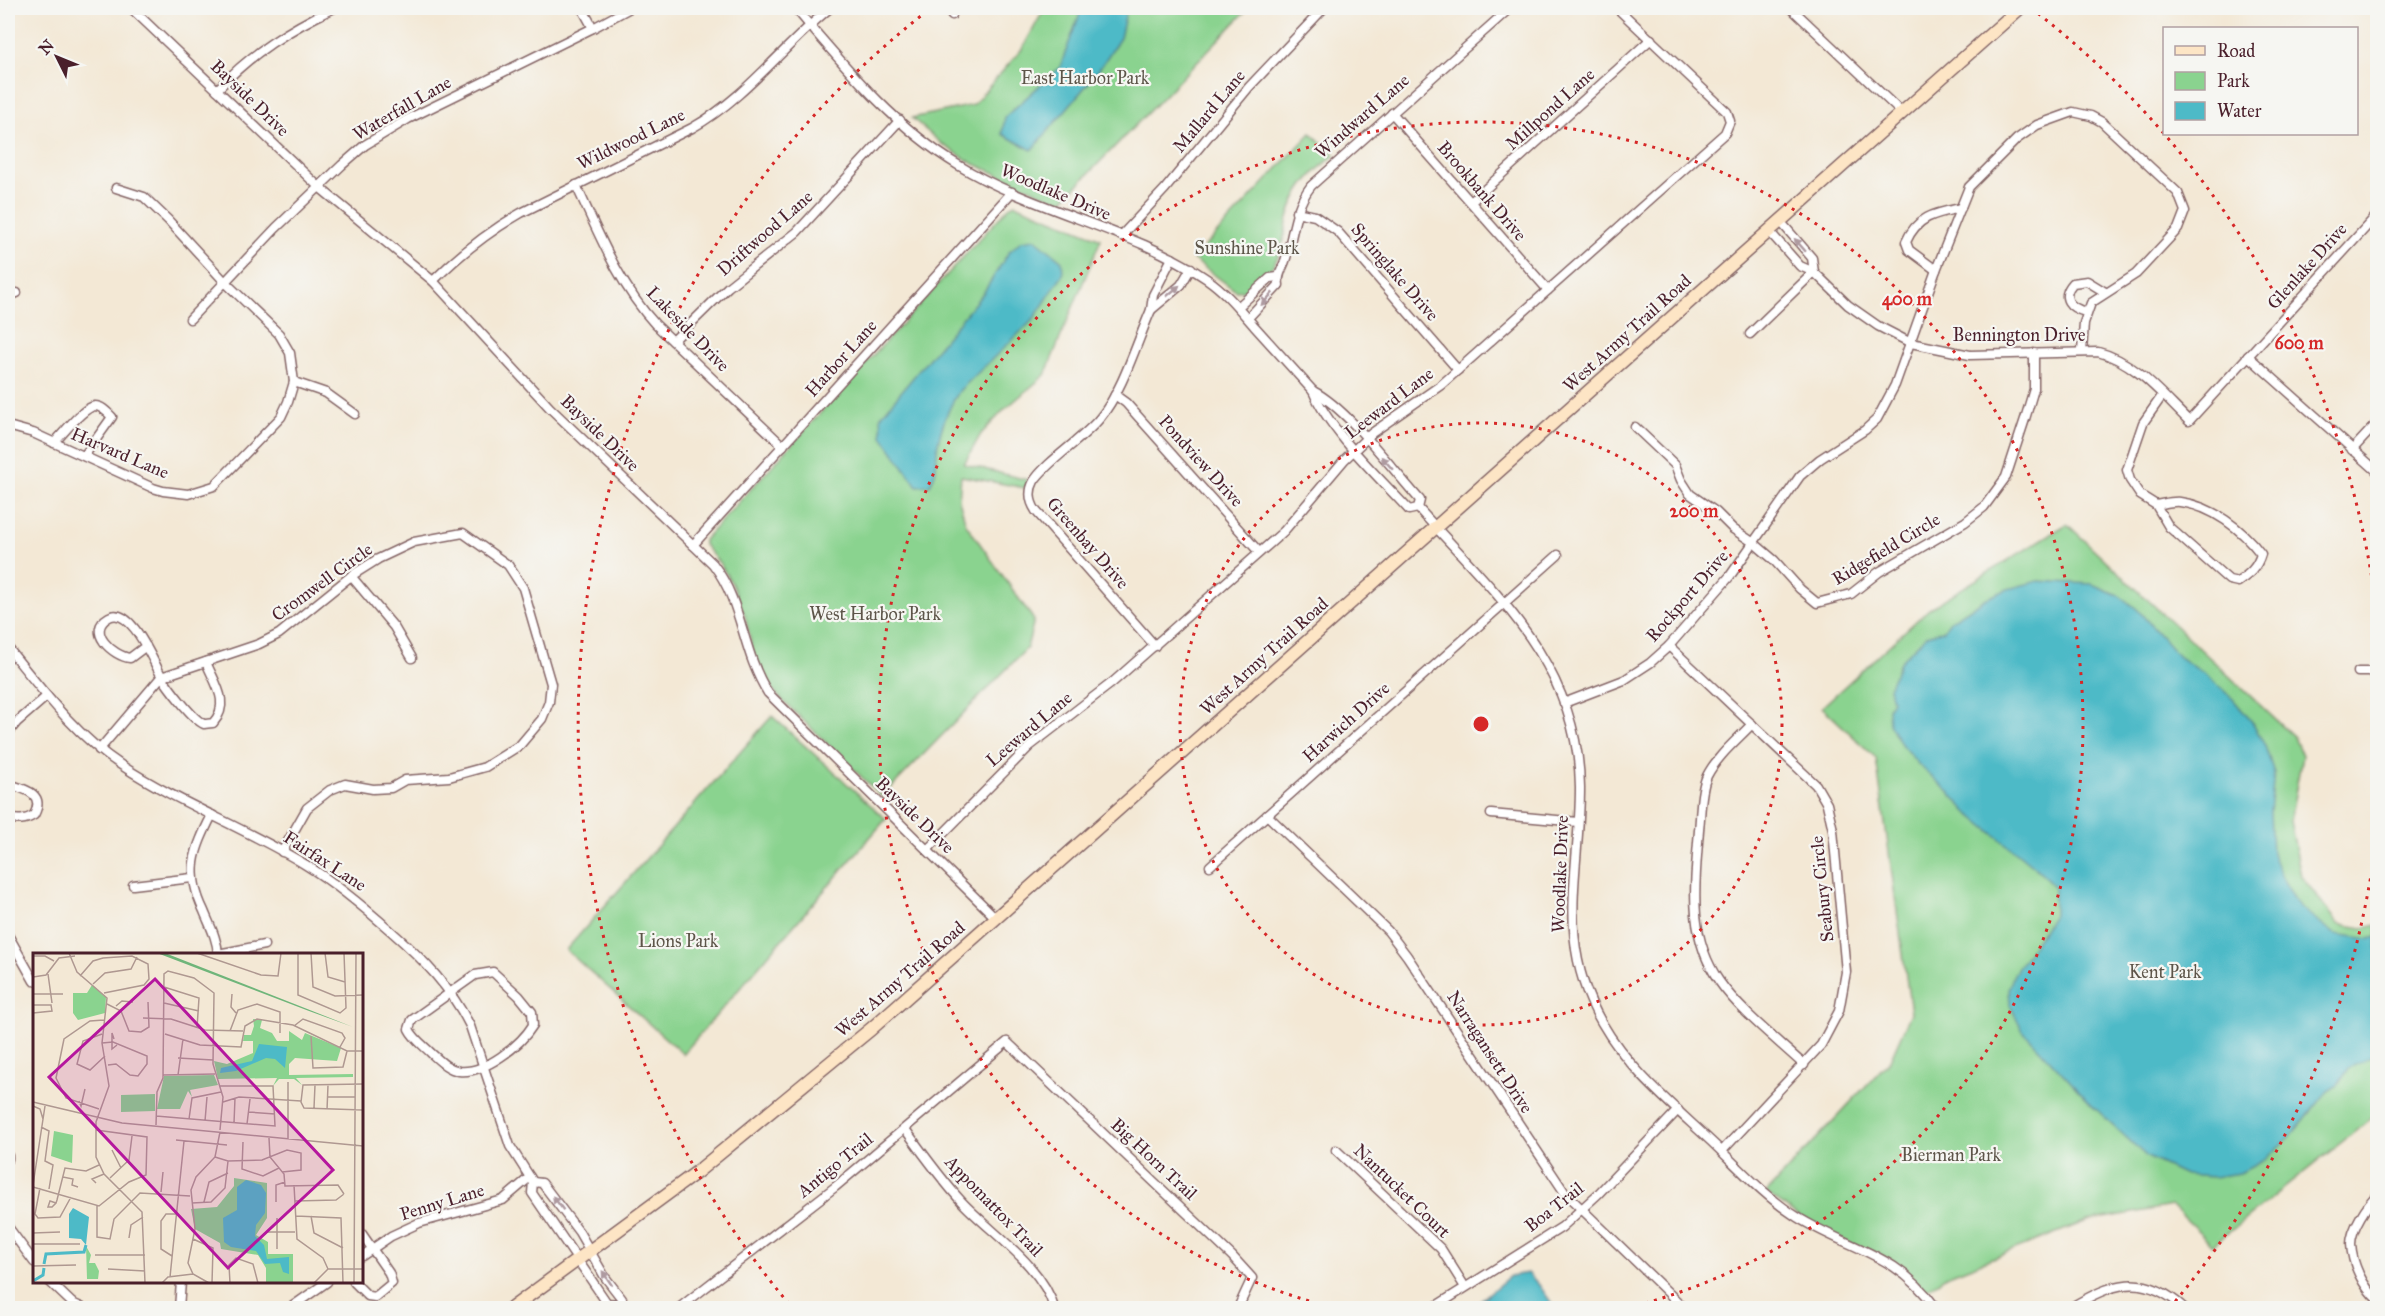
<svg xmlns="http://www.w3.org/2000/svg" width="2385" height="1316" font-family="'IM FELL Great Primer',serif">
<rect width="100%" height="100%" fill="#f6f6f2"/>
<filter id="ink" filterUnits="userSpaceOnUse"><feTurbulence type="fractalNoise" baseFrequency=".0167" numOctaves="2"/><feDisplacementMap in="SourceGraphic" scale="12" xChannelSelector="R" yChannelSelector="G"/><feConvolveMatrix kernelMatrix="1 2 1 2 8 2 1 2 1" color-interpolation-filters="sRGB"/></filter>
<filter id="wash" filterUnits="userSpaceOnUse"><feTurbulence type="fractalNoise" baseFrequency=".008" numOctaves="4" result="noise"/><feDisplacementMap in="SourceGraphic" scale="24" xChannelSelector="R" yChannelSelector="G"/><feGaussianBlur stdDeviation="1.35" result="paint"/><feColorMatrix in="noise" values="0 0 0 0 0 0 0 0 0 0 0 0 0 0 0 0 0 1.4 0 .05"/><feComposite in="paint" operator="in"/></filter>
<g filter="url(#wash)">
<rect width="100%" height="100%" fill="#f3e8d5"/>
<g fill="#8ad38f" stroke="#6a795d" stroke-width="1.5">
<path d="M1045,8H1249L1061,202L972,163L943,145L912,118L973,105L1022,49Z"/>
<path d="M1311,133L1335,155C1320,167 1306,179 1297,196C1277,231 1294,252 1257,282C1250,287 1246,291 1236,291L1193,259Z"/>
<path d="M1015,204L1101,239L1045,375L1005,409L981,434L964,464L1028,480L1025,488L961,476L959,500L966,524L1034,620L1027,648L882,797L778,696L763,677L752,648L745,616L731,582L720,564L704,545V540L1009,207Z"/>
<path d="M2067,524L2294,737L2302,756L2290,821L2301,876L2339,924L2363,928L2377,925V1114L2213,1245L2172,1206L2087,1221L1946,1276L1923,1292L1904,1273L1810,1224L1766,1193L1890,1060L1911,1013L1876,758L1822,707L1930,608Z"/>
<path d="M772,716L886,819L683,1054L566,950Z"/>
</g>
<g fill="#4dbac7" stroke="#4c6c79" stroke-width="1.5">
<path d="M1082,8H1127L1120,38L1096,74L1032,150L1002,134L1005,117L1060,67Z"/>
<path d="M1035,239L1062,261L1063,274L1034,319L960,390C949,406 942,424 938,443C935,459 939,471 930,485L917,486L882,436L881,416L984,292L1009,252L1021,241Z"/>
<path d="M2038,581L2092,584L2118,595L2137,609L2179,657L2205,674L2232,698L2253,723L2265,746L2274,773L2270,812L2272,853L2282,878L2295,900L2301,908L2335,934L2369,939L2377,937V1054L2349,1068L2338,1085L2328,1091L2290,1137L2266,1159L2240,1173L2213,1177L2185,1175L2147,1157L2095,1108L2023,1031L2010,1005L2009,988L2014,974L2054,914V888L2044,875L1967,812L1950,793L1919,765L1901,744L1889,723L1888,708L1892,701L1889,688L1900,662L1927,635L1944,630L1950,621L1985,599L2008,589Z"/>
<path d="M1528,1273L1539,1285L1555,1308H1471L1510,1276Z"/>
</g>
</g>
<g filter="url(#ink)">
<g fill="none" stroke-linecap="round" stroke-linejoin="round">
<defs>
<g id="street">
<path d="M131,8L319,187L433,281L550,408L713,564C744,605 741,650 768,693L996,918"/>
<path d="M582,8L593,28"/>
<path d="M795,8C844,65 893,126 958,165C1035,212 1134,229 1207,279C1226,292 1240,310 1255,327C1274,348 1294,370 1313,391C1330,432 1379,477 1409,510L1418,508"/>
<path d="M946,8L952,15"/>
<path d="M1791,8L1902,113"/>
<path d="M217,90C251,53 290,29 334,8"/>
<path d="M1392,113L1548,290"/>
<path d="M576,185C598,232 619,285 655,324L783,446"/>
<path d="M1471,202L1651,39"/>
<path d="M1296,212L1315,216L1338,232L1458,370"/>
<path d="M1780,221L1812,258L1814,272"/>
<path d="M1769,231L1800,266L1814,272L1848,305L1878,326L1911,343L1970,355L2098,352C2135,361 2162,395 2189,421L2378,214"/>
<path d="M1121,236L1165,189L1249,87L1324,8"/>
<path d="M1936,270L1909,250L1906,242C1917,216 1936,213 1961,208"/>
<path d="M433,281C460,254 488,232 521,213L692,128C747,97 782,47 830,8"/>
<path d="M8,296L17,293"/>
<path d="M1238,307L1270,278L1278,277"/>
<path d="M1151,310L1181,285L1191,268"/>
<path d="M2086,312C2070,308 2060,298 2073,283L2087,281L2105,292"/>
<path d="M1248,318L1279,285C1277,274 1283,269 1286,258C1294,232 1294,208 1311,186L1510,8"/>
<path d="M190,319L276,228L342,165L365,145L408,119L593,28L630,8"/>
<path d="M1750,334L1814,272"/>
<path d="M673,341L728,287L797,232L900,120"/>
<path d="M2248,356L2378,472"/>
<path d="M294,382L326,393L355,414"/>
<path d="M1313,391C1347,408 1393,470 1420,500L1418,508"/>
<path d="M1115,395L1126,403L1259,552"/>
<path d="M8,426L33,433L153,488L163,491L188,494L214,486L281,417L288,402L294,382L290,353L279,334L225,282L168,220L144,197L116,188"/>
<path d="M1635,427L1675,465L1681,480L1690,494L1716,512L1733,529L1754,543L1774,560L1800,589L1817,603L1851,594L1879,572L1965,522L1984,507L2006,477L2025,419L2034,389V353"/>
<path d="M54,443C63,434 83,407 95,406C102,406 107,412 112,417L84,456"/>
<path d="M2352,450L2378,422"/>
<path d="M2156,505C2163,504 2172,501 2180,502C2212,506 2242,529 2261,554C2257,568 2249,574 2238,582L2229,580L2169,527L2156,505L2140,495L2130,480L2127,470L2143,423L2162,396"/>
<path d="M1418,508C1494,592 1579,665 1580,788C1580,873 1555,943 1602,1023C1630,1072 1676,1108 1716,1146C1742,1171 1767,1198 1797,1217C1850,1250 1896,1252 1936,1308"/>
<path d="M693,545L1012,192"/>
<path d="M351,576L394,627L412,658"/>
<path d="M146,646L130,658C113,656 85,631 109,617C131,605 153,662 161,675C167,685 193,720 204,724C206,724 212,723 213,723C231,703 215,684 206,662"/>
<path d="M1155,646L1036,511C1030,502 1028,492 1034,481C1047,461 1083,439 1100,418C1122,392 1137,342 1151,310L1153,295L1172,258"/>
<path d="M1669,646L1816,785L1827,804L1833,830L1846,972L1839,1011L1821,1045L1722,1151"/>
<path d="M8,648C42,690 75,735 121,765C180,804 246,828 306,865C337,884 365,908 392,932C424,960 451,988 470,1026L510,1146L533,1182L532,1193L607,1303L620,1304"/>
<path d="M2358,672H2371L2378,678"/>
<path d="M1564,703L1624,680L1650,663L1669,646L1730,576L1800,476L1820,459L1865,430L1877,419L1895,385L1936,270L1969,187L2017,139L2037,125L2073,112L2091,116L2102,122L2178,193L2185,211L2178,229L2136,274L2091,303L2084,323L2082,352"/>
<path d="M1752,724C1737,740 1717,756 1707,776C1700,792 1701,813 1699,830C1695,883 1687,935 1719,981C1739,1010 1777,1040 1804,1065"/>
<path d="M8,733L17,722L47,696"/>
<path d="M99,750L161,677L259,644L279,634L351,576L378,559L414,542L463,533L508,565L523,588L551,684L549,702L542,719L520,745L485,767L449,777L405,780L391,788L373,789L345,784L330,790L307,808L282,852"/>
<path d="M8,784C24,789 46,793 34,815C24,821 19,820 8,818"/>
<path d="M1491,814L1578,822"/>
<path d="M212,815C194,851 185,872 204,911C210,926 217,938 218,954"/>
<path d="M1267,815L1388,931L1407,956L1565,1193L1684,1308"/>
<path d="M927,850L1030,746L1113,682L1284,531L1345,459L1372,433L1441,385L1725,133L1730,121L1727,112L1617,8"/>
<path d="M1210,866L1558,555"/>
<path d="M133,885L192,878"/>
<path d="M8,935L34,981"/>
<path d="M218,954L264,945"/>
<path d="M493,972L519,996L532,1012L533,1025C520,1046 484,1074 459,1071C447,1069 439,1060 431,1053C423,1045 414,1039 409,1029L412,1020L475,975Z"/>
<path d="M905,1129C923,1154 941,1179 962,1202C991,1233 1043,1266 1054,1308"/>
<path d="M1336,1150L1441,1249L1465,1287"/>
<path d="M8,1156V1159"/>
<path d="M533,1182L542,1183L579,1232L605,1277L622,1299L620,1304L623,1308"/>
<path d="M2378,1194C2367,1204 2351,1229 2351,1244C2352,1264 2363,1287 2378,1300"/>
<path d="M8,1227L34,1262"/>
<path d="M362,1256L391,1236L419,1223L503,1200L530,1177"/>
<path d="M50,1282L72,1303L83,1308"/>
<path d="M354,1282L368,1296L375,1297L392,1283L389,1273L362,1234"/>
<path d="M179,1308L181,1282"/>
<path d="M290,1308L327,1282"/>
<path d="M679,1308L835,1187L1007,1042L1232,1256L1252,1278L1238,1308"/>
<path d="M1433,1308L1562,1227L1598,1194L1678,1110"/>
<path d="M2070,1308C2112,1283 2143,1271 2184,1308"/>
</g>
<path id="secondary" d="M512,1308L697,1172L871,1029L2020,8"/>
</defs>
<use href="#street" stroke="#856566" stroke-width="11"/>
<use href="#secondary" stroke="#856566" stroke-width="15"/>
<use href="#street" stroke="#fff" stroke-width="8"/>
<use href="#secondary" stroke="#fde5c5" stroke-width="12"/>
</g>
<defs><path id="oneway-solid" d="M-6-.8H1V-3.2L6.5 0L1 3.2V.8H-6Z" transform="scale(1.5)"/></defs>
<g fill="#ae9aa0">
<use href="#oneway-solid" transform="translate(1800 245) rotate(-131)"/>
<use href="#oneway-solid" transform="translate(1173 291) rotate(-40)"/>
<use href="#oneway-solid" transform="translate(1267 299) rotate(133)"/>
<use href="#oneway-solid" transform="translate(1387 463) rotate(-131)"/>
<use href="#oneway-solid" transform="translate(558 1203) rotate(-127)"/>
<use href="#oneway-solid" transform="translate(607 1278) rotate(-124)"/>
</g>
</g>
<g fill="none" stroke="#d62828" stroke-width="3" stroke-dasharray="3 6">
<circle cx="1481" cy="724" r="301"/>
<path d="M1335 1308A602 602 0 1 1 1627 1308"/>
<path d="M2377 834A903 903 0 0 1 2173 1304M789 1304A903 903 0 0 1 931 8M2031 8A903 903 0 0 1 2377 614"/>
</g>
<g text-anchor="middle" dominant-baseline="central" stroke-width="4.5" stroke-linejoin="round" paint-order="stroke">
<g font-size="18" fill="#5d5549" stroke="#f6f6f2">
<text x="1085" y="78">East Harbor Park</text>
<text x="1247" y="248">Sunshine Park</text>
<text x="875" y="614">West Harbor Park</text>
<text x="678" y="941">Lions Park</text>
<text x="2165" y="972">Kent Park</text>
<text x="1951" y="1155">Bierman Park</text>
</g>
<g font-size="18" fill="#4a1f2b" stroke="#f6f6f2">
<text transform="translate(250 98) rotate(44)">Bayside Drive</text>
<text transform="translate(402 108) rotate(-30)">Waterfall Lane</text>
<text transform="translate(1550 109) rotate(-42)">Millpond Lane</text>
<text transform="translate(1209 111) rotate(-50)">Mallard Lane</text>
<text transform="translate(1362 116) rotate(-41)">Windward Lane</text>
<text transform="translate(631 139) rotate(-26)">Wildwood Lane</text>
<text transform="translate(1482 191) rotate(49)">Brookbank Drive</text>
<text transform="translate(1056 192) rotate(23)">Woodlake Drive</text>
<text transform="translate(765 233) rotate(-41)">Driftwood Lane</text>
<text transform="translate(2307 266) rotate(-48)">Glenlake Drive</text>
<text transform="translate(1395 272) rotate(49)">Springlake Drive</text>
<text transform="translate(688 329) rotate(46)">Lakeside Drive</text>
<text transform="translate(1627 333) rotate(-42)">West Army Trail Road</text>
<text x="2019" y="335">Bennington Drive</text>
<text transform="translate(841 358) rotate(-48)">Harbor Lane</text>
<text transform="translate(1389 403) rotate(-37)">Leeward Lane</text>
<text transform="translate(600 433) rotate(44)">Bayside Drive</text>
<text transform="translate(120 453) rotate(23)">Harvard Lane</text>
<text transform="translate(1201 461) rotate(48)">Pondview Drive</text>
<text transform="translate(1088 543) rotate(49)">Greenbay Drive</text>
<text transform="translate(1886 549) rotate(-31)">Ridgefield Circle</text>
<text transform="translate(322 582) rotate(-36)">Cromwell Circle</text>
<text transform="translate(1687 596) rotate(-49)">Rockport Drive</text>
<text transform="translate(1264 656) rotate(-42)">West Army Trail Road</text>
<text transform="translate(1346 722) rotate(-42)">Harwich Drive</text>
<text transform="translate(1029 729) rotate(-40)">Leeward Lane</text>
<text transform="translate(915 815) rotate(44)">Bayside Drive</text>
<text transform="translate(325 861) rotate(33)">Fairfax Lane</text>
<text transform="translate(1560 874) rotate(-88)">Woodlake Drive</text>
<text transform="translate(1822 889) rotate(-96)">Seabury Circle</text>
<text transform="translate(900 979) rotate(-41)">West Army Trail Road</text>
<text transform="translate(1490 1052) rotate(57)">Narragansett Drive</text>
<text transform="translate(1154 1159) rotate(43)">Big Horn Trail</text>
<text transform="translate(835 1165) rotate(-39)">Antigo Trail</text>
<text transform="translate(1402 1191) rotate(44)">Nantucket Court</text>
<text transform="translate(442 1202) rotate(-17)">Penny Lane</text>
<text transform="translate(994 1206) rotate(46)">Appomattox Trail</text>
<text transform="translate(1554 1207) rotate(-38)">Boa Trail</text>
</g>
</g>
<g transform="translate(33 953)">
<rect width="330" height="330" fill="#f3e8d5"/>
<path d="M59,32L73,44L72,60L45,67L40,60V40H54ZM220,66L229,67L227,75L239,80L244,88H256V78L269,87L272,80L308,95L304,108L262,105L256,111V122L320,121V124L263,125L269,132L261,126H246L240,133L244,125L185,126L181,108L194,111L220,100V88H210L211,82H218L221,73ZM131,123L181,122L185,132L157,137L159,144L155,138L147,156H124ZM122,141V158L88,159V142ZM21,178L40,182L39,210L18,203ZM201,225L234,230V265L223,282L235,289V301H260V330H233V315L225,302L188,296L187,290L162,276L158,256L184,254L201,233ZM53,293L58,302L56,310H62L66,318L65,326H54Z" fill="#8ad38f"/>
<path d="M124,0H132L320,74L276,58Z" fill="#6fb57a"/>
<path d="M226,91L254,94L252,115L242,106L233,105L203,118L187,120L188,115L219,108ZM213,227L228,232L233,240L232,260L223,272L222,283L231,292L234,306L256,304V321L250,319L247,310L232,311L223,298L198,294L191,289L190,265L204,257V234ZM40,255L56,264L53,292L48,286L36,285V261Z" fill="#4dbac7"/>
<path fill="none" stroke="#4dbac7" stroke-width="3" d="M11,311L13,301L51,299L53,292M0,328L10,322L11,315"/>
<path fill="none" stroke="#af9891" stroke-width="1.5" d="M36,0L44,19L74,45L69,90L76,133L63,169V204L71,221L109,259L112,330M164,0L228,22L245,23L248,0M265,0V42L307,60L313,55L311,0M278,0L280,34L302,43L330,42M292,0L295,24L312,29M0,3H12L21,8M15,21L19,50M47,23L60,8L70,5L99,3L115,11L116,26L111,32L71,40M0,24L13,22L26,5L42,3M60,31L72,20L98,16L104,4M131,34L166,45L164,75M0,41H30M199,41L198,54L203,60M131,50L166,58M74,51L88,58L96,78L108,79L116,74L115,49M0,52H18L19,58L0,60M83,53L89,48L100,49M110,65L138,66L172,77L210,78M261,73L270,66L309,80L312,85L307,94M197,78L205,57L224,51L247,59V80M69,81L50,88L44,111L57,117L72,103M132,81L167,92L208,94L212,73L224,66L260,72L314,98H330M278,83L280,115L310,114L314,98M81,86L79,80V96L84,92M69,90L80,89L114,103V111L105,123L97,122L83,111L75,112M145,105L180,107M130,122L182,121M145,122L150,86M330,131L270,132L268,149L271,155L330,157M295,144H322M46,148L48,153L52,136M0,149L89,170L330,193M190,149L206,144L268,148M0,153L7,156L10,166M281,155L282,132M66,156L33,145L23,125L31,86L57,68L71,67M294,157L295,132M216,159L242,161M123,163L242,173L240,133H187M156,166L159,145L188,139M172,168L174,144M201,170L202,145M214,171L217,146M123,172L124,139L130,125L131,21L135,18L161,25L181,40L180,111L190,144L187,177M8,174L16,178L12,208L20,212L16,236M236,185L237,204L251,221L252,233L305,232L311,241M143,187L194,192M255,187V129M210,189L209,216L230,223L246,215M79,197L88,215M182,204L195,208L229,207L254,197L268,200V217L249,219M30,224L40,226L39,232L45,234M77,225L96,207L99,183M63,230L59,226L71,221M0,232L12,153M261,232L264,286L290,305L295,316M0,234L66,253L96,229L113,222L114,184L63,177M7,235L2,261L5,265L27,264L38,244M128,239L130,219M262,248L303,247L311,241M171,249L176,229L195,220M243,249V232L252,229M23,250L17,248L15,254H19L23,250L24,247L32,215L53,218L66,212M159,250L178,249L192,235L195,208M64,253V284L77,286L81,266L107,240L157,243M263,263L308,265L310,330M278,263L281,280L310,295M233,279H262M0,280L27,279M96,285L98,272L110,264M160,286L180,295L179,330M0,291H47M244,296V265M62,302H112M139,303L128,296V268L133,261H143M0,313L43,312M75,316L112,318M137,324L151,188M129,330L135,324L160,321M176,330L160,321L155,310L162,276L158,237L163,224L182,204L187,179M197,330L196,312L203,305L220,311L225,330M281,330L295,316H330M321,330L323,0"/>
<path fill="#b5179e" fill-opacity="0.15" stroke="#b5179e" stroke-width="3" d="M122,26L300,217L195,315L16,124Z"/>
<rect width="330" height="330" fill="none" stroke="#4a1f2b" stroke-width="3"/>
</g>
<circle cx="1481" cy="724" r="9" fill="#d62828" stroke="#f6f6f2" stroke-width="3"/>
<g font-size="18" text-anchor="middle" font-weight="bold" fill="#d62828" stroke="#f6f6f2" stroke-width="4.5" stroke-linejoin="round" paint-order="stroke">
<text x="1907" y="305">400 m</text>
<text x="2299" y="349">600 m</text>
<text x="1694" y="517">200 m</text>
</g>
<rect width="2385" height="1316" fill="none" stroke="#f6f6f2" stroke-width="30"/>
<rect x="2163" y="27" width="195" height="108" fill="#f6f6f2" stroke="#b1a0a2" stroke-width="1.5"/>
<rect x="2175" y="46" width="30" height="9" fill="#fde5c5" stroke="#b1a0a2" stroke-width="1.5"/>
<text x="2217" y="57" font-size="18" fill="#4a1f2b">Road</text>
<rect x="2175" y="72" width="30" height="18" fill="#8ad38f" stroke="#b1a0a2" stroke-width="1.5"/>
<text x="2217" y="87" font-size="18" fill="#4a1f2b">Park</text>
<rect x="2175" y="102" width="30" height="18" fill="#4dbac7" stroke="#b1a0a2" stroke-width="1.5"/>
<text x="2217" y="117" font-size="18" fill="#4a1f2b">Water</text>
<g transform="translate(57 57) rotate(313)" stroke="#f6f6f2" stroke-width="4.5" paint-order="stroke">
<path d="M0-4.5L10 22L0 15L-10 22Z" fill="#4a1f2b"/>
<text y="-9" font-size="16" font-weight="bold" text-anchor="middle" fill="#4a1f2b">N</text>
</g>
</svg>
